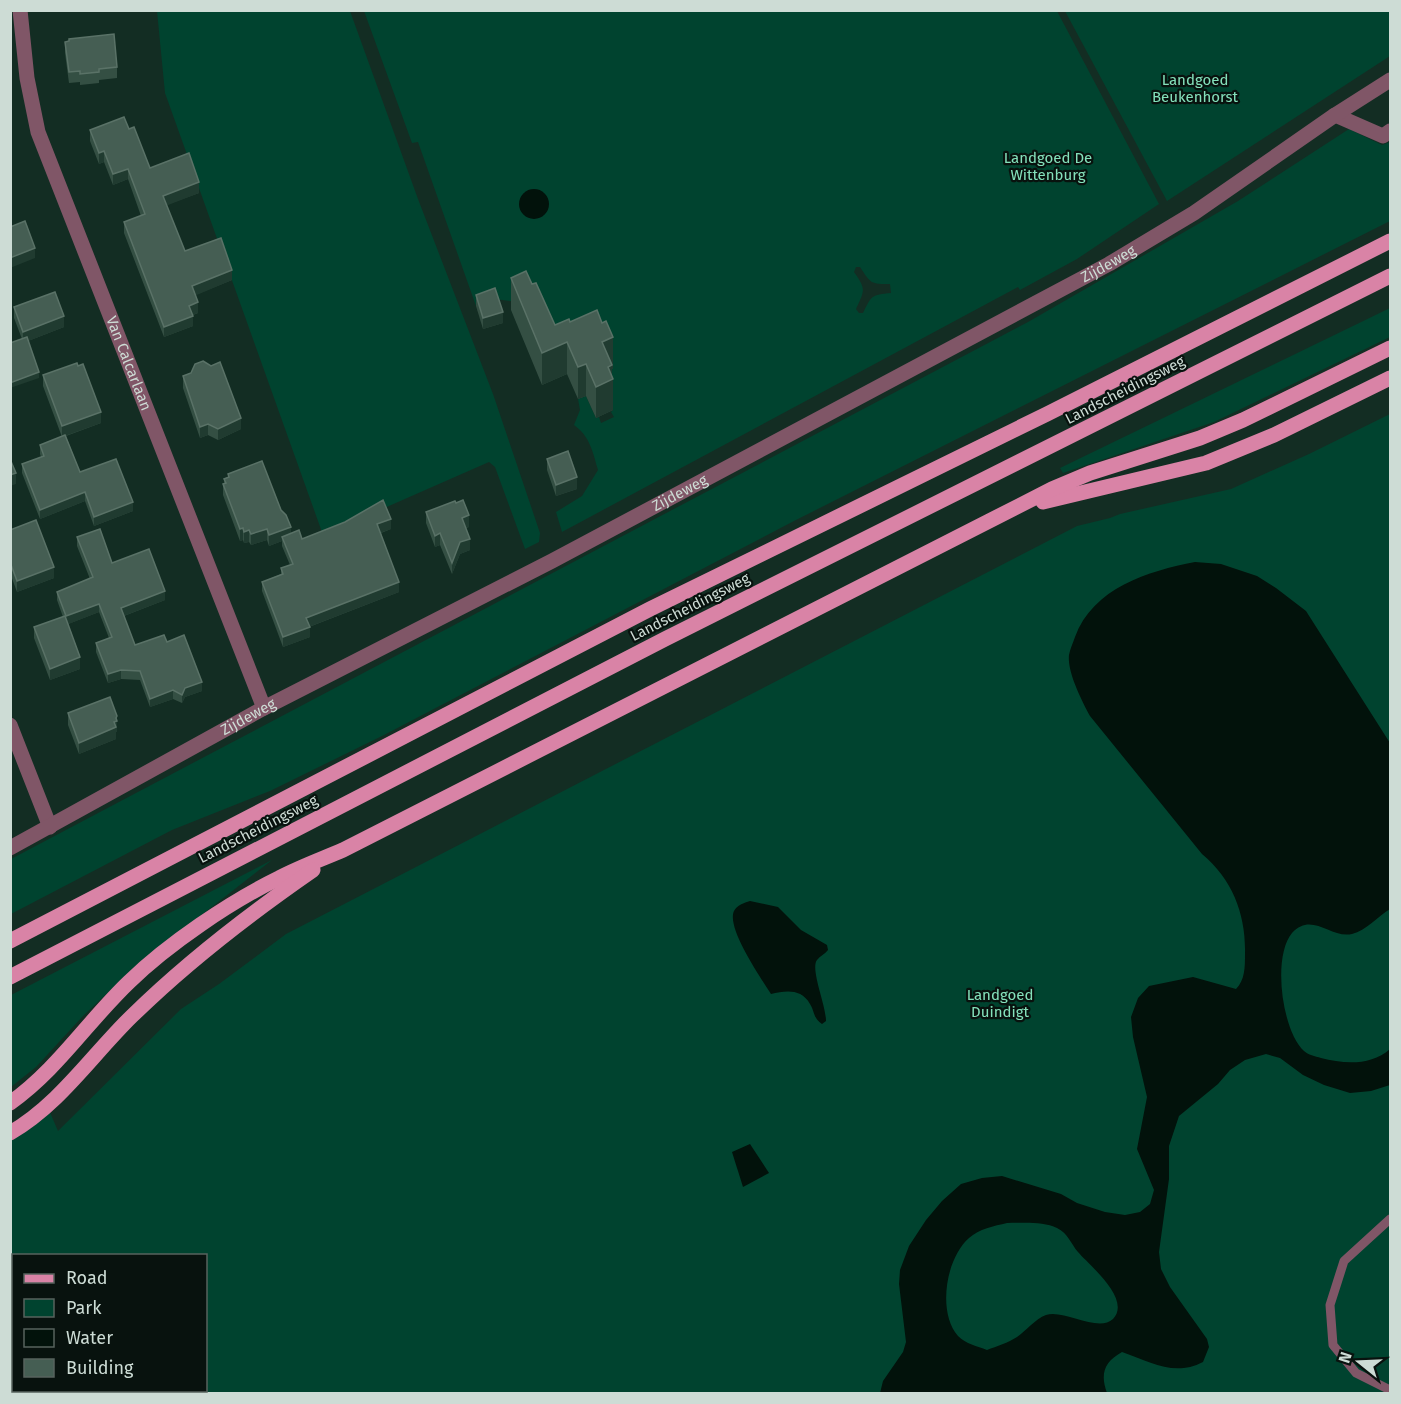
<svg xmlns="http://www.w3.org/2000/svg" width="1401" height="1404" font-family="'Fira Sans',sans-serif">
<rect width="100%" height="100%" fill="#132d23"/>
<g fill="#00432f" fill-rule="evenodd">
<path d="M157,11H350L418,199L493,394L540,533L539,542L525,549L495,467L489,462L323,535L165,93Z"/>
<path d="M364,11H1057L1159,204L1077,259L1020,290L1018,287L562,532L556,512L582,496L598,470C593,453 590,436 574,425L580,410L578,399L586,396L596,418L599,417L601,423L614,417L611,412L613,410L570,354L526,303L495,299L476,306L418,142L412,143ZM856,267H860C871,284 871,284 890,284L891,293C871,295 872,295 863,313H859L856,309C865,290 866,289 854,272Z"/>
<path d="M1065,11H1390V56L1167,201Z"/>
<path d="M1349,129L1382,145L1390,142V221L794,521L384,735L270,791L172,830L11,914V859L1028,322L1238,201Z"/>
<path d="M1390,308V337L1214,422L1063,473L1060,468Z"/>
<path d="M1390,414V1393H11L10,1141L49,1110L58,1131L181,1009L219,984L286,934L1077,526L1110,518L1120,514L1231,489L1309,454ZM14,1256H206V1390H14Z"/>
<path d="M272,860L136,966L83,1016L36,1067L11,1087V995Z"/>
</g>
<g fill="#02120b" fill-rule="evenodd">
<circle cx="534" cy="204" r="15"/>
<path d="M1195,562L1221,564L1257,576L1276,588L1306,611L1390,743V909C1378,916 1366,931 1352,934C1331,939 1312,911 1292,933C1272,957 1282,1031 1304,1051C1308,1055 1315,1056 1321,1058C1344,1064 1371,1066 1390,1049V1085L1371,1091L1350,1093L1324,1085L1303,1075L1280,1058L1266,1054L1245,1060L1230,1070L1218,1084L1179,1116L1169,1146V1179L1159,1252L1161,1269L1170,1287L1207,1339L1209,1347L1203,1362C1174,1377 1151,1362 1122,1352C1104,1362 1100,1374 1107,1393H880L883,1381L903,1352L906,1342L899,1284L900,1270L909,1246L926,1220L942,1201L961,1184L982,1178L1002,1176L1061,1194L1077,1203L1105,1212L1125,1215L1140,1212L1150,1204L1154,1190L1137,1149L1147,1097L1133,1037L1131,1017L1138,998L1149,986L1193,977L1236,989C1245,980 1245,967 1245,954C1246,915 1233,880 1202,854L1090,716C1082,701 1067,672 1069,655C1070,649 1073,643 1075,637C1093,588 1148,571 1195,562ZM1007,1223C1022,1223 1043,1221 1057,1228C1068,1233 1071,1244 1078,1252C1089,1265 1132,1299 1113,1319C1098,1333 1064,1309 1046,1315C1035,1319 1026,1331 1017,1337C1008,1343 997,1346 987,1350C977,1346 966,1344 958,1336C937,1312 946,1258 969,1238C979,1229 994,1226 1007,1223Z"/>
<path d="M750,901L778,907L801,930L827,945L828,950C825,954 820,956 817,960C810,969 826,1005 826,1021L822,1024C813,1018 815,1012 810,1004C801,988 785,991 771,994C761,978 726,928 734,911C737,905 744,903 750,901Z"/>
<path d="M750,1144L769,1173L743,1187L732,1152Z"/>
</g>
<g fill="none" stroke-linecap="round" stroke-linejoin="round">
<path stroke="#805667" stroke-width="9" d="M1390,1219L1344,1261L1330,1305L1333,1345L1356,1373L1390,1390"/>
<g stroke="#805667" stroke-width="15">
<path id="s1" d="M20,10L27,78L38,132L264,708"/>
<path d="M1335,115L1383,136L1390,131"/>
<path d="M10,725L50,827"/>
<path id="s2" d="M10,848L264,708L552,561L1109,264L1194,213L1335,115L1390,80"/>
</g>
<g stroke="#d983a6" stroke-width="15">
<path d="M1043,502L1206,463L1274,435L1390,378"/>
<path d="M10,941L650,609L1047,414L1390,241"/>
<path d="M10,977L665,639L1390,276"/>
<path d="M10,1103C57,1070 88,1021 129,982C168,944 230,902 279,878C300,867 322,859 343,850L1052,489L1090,473L1200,438L1243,420L1390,348"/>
<path d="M10,1133C59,1105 92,1055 132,1016C188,961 248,915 313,870"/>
</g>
</g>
<g fill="#344f43">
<path d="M65,42L117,67V78L99,80V83L80,85V82L69,83L65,53Z"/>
<path d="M129,129L150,168L199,193L166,205L185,251L232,280L195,295L198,313L193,315V326L164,337L124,233V222L141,216L128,179L113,185L104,162L99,164L90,141V130Z"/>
<path d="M511,278L532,284L555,325L570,322L613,369H612V376L613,410L596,418L586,396L578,399L567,374L542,385L511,310Z"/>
<path d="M476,295L503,323L483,329L476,306Z"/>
<path d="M14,307L64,327L28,341L39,378L22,339L14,318Z"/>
<path d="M43,375L101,423L66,436L80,472L133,511L94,526L85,501L40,519L22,473V464L41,457L40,454V445L62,437L43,386Z"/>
<path d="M183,376L241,429L218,440L208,435L200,438L183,388Z"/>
<path d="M547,459L577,489L556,496L547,470Z"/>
<path d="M228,474L281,510L291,533L302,539L391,529L381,533L399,592L309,627L310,637L283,647L262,591V582L281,574V568L290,565L282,546V541L269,546L267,540L251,545L249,542L244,543L243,540L240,541L223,495V484L224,483V479L228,478Z"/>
<path d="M426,512L469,527L466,528L470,550L460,554L452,574L440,545L435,547L426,523Z"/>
<path d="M10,530L54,578L17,592L10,573Z"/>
<path d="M77,537L165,600L124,616L135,645L167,642L202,691L185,697L182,703L173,699L150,707L140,680L121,679L108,683L96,652V643L109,638L99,612L68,624L80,669L50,680L34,638V627L63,617L57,600V592L90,579L77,546Z"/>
<path d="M68,713L117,728V732H116V739L79,754L68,725Z"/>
</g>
<g fill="#203b30">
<path d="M104,151V162L99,164V153Z"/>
<path d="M128,169V179L113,185V174Z"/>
<path d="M199,182V193L163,207V196Z"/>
<path d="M35,248V258L10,268V258Z"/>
<path d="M232,270V280L192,297V286Z"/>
<path d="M198,302V313L189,316V306Z"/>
<path d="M503,312V323L483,329V318Z"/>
<path d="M64,316V327L23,343V332Z"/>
<path d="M193,316V326L164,337V327Z"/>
<path d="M613,337V369H612V379H613V410L596,418V387L602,342Z"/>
<path d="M567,342V374L542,385V353Z"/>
<path d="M586,364V396L578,399V367Z"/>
<path d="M39,372V378L10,388V383Z"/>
<path d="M101,412V423L62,437V426Z"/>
<path d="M241,418V429L218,440V429Z"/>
<path d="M208,424V435L200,438V427Z"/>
<path d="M16,473V484L10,486V475Z"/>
<path d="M577,477V489L556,496V485Z"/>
<path d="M85,492V501L40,519V510Z"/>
<path d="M133,502V511L94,526V517Z"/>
<path d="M469,515V527L462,529V518Z"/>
<path d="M391,519V529L377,534V524Z"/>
<path d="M291,527V538L282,537V541L269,546V535Z"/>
<path d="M243,528V540L240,541V529Z"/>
<path d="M267,529V540L251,545V534Z"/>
<path d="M249,530V542L244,543V532Z"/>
<path d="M440,533V545L435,547V536Z"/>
<path d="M470,539V550L460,554L452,574V563L460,542Z"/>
<path d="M54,567V578L17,592V581Z"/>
<path d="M399,582V592L306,628V618Z"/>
<path d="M165,591V600L121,617V608Z"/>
<path d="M99,604V612L66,625V616Z"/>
<path d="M310,627V637L283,647V637Z"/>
<path d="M80,657V669L50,680V669Z"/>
<path d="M121,670V679L108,683V674Z"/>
<path d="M202,682V691L185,697L182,703V695L185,688Z"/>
<path d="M173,690V699L150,707V699Z"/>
<path d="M117,716V732H116V739L79,754V743L114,722Z"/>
</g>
<g fill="#455e53" stroke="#5a7267" stroke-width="1.5">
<path d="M114,34L117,67L99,69V72L80,74V71L69,72L65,42L69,41V39Z"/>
<path d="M124,117L129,129L134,127L150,168L189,153L199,182L163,196L185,251L221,238L232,270L192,286L198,302L189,306L193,316L164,327L124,222L145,214L128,169L113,174L104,151L99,153L90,130Z"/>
<path d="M25,221L35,248L10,258V227Z"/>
<path d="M526,271L532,284L536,283L555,325L569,319L570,322L597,310L602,323L606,321L613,337L602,342L612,365L608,367L613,379L596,387L586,364L578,367L567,342L542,353L511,278Z"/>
<path d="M495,288L503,312L483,318L476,295Z"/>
<path d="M55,292L64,316L23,332L14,307Z"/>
<path d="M27,337L39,372L10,383V343Z"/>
<path d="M203,361L211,366L220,362L241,418L218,429L208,424L200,427L183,376L191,373L195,364Z"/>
<path d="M77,363L78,366L83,364L101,412L62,426L43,375Z"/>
<path d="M65,435L80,472L116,459L133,502L94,517L85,492L40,510L22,464L44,456L40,445Z"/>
<path d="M568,451L577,477L556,485L547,459Z"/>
<path d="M10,459L16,473L10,475Z"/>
<path d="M262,461L281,510L286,515L291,527L269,535L267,529L251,534L249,530L244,532L243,528L240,529L223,484L226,483L224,479L229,477L228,474Z"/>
<path d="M383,500L391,519L377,524L399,582L306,618L310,627L283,637L262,582L283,574L281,568L293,564L282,537L299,530L302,539L345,522Z"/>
<path d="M463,500L469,515L462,518L470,539L460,542L452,563L440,533L435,536L426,512L455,501L456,503Z"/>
<path d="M36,520L54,567L17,581L10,562V530Z"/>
<path d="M100,529L112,563L149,549L165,591L121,608L135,645L164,635L167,642L184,635L202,682L185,688L182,695L173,690L150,699L140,671L121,670L108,674L96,643L112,637L99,604L66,616L57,592L93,577L77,537Z"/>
<path d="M65,616L80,657L50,669L34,627Z"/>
<path d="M110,697L117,716L116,718L117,721L114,722L116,727L79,743L68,713Z"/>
</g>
<g text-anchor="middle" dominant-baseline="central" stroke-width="4.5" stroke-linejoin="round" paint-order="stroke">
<g font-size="15" fill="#84e1bb" stroke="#08120e">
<text x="1195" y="80">Landgoed<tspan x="1195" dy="17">Beukenhorst</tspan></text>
<text x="1048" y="158">Landgoed De<tspan x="1048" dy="17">Wittenburg</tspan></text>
<text x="1000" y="995">Landgoed<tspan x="1000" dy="17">Duindigt</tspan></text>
</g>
<g font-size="15" fill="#cddcd5" stroke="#08120e">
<text stroke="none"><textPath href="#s2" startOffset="1244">Zijdeweg</textPath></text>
<text stroke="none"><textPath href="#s1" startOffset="372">Van Calcarlaan</textPath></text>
<text transform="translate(1125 390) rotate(-27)">Landscheidingsweg</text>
<text stroke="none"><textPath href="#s2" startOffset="758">Zijdeweg</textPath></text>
<text transform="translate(690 607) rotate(-27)">Landscheidingsweg</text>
<text stroke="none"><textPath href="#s2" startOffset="272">Zijdeweg</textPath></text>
<text transform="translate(258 829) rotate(-27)">Landscheidingsweg</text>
</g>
</g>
<rect width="1401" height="1404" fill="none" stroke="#cddcd5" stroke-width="24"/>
<rect x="12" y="1254" width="195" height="138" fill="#08120e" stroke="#57635e" stroke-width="1.5"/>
<rect x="24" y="1274" width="30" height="9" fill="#d983a6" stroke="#57635e" stroke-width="1.5"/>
<text x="66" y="1284" font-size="18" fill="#cddcd5">Road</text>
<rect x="24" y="1299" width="30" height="18" fill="#00432f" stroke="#57635e" stroke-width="1.5"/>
<text x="66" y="1314" font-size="18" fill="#cddcd5">Park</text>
<rect x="24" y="1329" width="30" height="18" fill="#02120b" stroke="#57635e" stroke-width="1.5"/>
<text x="66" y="1344" font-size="18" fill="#cddcd5">Water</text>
<rect x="24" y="1359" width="30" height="18" fill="#455e53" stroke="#57635e" stroke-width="1.5"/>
<text x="66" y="1374" font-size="18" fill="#cddcd5">Building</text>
<g transform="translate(1359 1362) rotate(288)" stroke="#08120e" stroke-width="4.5" paint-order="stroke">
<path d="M0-4.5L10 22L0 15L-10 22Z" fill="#cddcd5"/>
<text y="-9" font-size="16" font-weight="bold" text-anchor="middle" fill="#cddcd5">N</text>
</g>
</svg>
